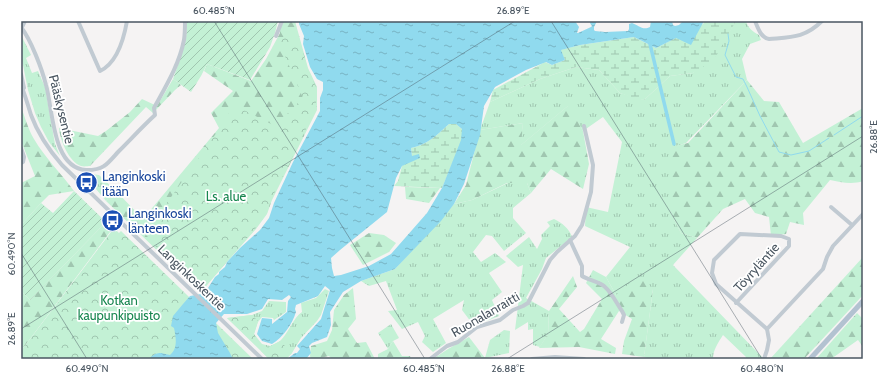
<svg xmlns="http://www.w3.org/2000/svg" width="884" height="380" font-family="Cabin,sans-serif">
<defs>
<pattern id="grass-tufts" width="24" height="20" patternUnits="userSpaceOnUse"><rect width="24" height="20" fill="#c3f1d5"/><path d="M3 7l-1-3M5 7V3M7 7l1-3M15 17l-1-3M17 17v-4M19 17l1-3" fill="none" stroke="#a0c6b0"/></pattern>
<pattern id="forest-firs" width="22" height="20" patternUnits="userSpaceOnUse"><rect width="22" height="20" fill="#c3f1d5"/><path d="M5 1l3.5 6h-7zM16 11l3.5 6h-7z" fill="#a0c6b0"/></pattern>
<pattern id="wetland-marsh" width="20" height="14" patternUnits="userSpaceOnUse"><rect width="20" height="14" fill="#c3f1d5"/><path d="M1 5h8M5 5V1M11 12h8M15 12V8" fill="none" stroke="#a0c6b0"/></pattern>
<pattern id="park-crowns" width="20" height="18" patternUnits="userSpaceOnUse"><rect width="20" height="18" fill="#c3f1d5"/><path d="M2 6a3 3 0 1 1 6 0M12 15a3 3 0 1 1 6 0" fill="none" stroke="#a0c6b0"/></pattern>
<pattern id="garden-furrows" width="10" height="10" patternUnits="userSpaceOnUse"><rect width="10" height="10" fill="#c3f1d5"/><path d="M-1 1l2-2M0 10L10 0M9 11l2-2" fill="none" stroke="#a0c6b0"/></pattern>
<pattern id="water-ripples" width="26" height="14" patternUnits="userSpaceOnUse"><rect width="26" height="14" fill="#90daee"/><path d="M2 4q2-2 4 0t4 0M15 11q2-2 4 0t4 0" fill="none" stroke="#78b4c4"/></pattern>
</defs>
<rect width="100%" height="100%" fill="#f5f3f3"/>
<g fill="url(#grass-tufts)">
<path d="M736,21H746C748,28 753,32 759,35L761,40L750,44L742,59L747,80L686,143L670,148V211L681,233L697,238L673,265L762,357L761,359H746V357L723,335C718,343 713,350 713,359H651L644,357L653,289L616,295L606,277L630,247L585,226L586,207L608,212L622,142L603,117L583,131L568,106L520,146L523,123L480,130L490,102L540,79L576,67L599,70L620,93L644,100L670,76L693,73L728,34Z"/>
<path d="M21,37H22L31,55L26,58L32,73L38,71L45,87L55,144L60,156L49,142L41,127L35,113L28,90L21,55Z"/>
<path d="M81,173L99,175L115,190L106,201L91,183Z"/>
<path d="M508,183H527L531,193L513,208V218L526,233L504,251L492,236L486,235L473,252L481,262L495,253L506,262L489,273L502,292L492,300L499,316L474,326L462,310L464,300L433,319L446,343L433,352L422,342L425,336L418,322L402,329L388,311L397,310L386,281L369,286L361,281L395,269L454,204L472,200Z"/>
<path d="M554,219C562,223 569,228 572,237L546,258L542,269L526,298L549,311L548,334L540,347L533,345V329L528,330V322L515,330L523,265L518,267L506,256L529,237L537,249L542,239L541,235L550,226L547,222Z"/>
<path d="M325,289L329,291L321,315L317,321L301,338L292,353L286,359H269L227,318L252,315L262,311L269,301L286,302V312L274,320L273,318L262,317L258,322L254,334L262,344L270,346C274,344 278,343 281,340C289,332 293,318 302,312L301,303L316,298Z"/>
<path d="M391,324L399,338L393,341L388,349L378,333Z"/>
<path d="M504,330L510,331L509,353L485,358L490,340Z"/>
</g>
<g fill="url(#forest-firs)">
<path d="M280,21H295L308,68L317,87V110L272,200L267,214L256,229L200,292L106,201L115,190L143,219L219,128L211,113L233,91L204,71L207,64L251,81L266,59L280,33Z"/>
<path d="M173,79L181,85L175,90L153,113L146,107L90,166C88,166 84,167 81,166C69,162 60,140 59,128L98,136L106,131L130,112L142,99L157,106Z"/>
<path d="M747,80L764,101L779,102L803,143L863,108V181C852,185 840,182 830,180L803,213L804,225L790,222L786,234L771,236L769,217L755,213L745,199L723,209L697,238L681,233L670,211V147L688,143Z"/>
<path d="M569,105L583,131L589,164L583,189L551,169L531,193L527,183H507L472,200L454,204L466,185L480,130L523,123L521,145Z"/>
<path d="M21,107C25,117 28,129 34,139C45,158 61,173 74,191L49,195L41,203L21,225V183L35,176L21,141Z"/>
<path d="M405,187L440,188L429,203L406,199Z"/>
<path d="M106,222L113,228L21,351V291L30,300Z"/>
<path d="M369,233L384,235L396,243L389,252L363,265L350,245Z"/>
<path d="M863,257V295L804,359H770Z"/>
<path d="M593,270L606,277L616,295L638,276L653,289L644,357L622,354L624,341L632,319L619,311L601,339L616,348L615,354L579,347L539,348L548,334L549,311L573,276L577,287L559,309L580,332L584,329L602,299L586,283Z"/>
<path d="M353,288L356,319L348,329L357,343L366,342L375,359H332L329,356L316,359H311L310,356L311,346L327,341L332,330L334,310L344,295Z"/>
<path d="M857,313L863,319V347L858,340L831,359H816Z"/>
<path d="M469,337L485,358L482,359H433L448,349Z"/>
<path d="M393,341L402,356H410L411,359H378V354L388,349Z"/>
</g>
<g fill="url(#wetland-marsh)">
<path d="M705,21H736L714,60L693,73L670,76L644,100L636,99L620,93L599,70L576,67L540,79L490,102L493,90L545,62L552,65L565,60L560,50L580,45L634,37L656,48L703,24Z"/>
<path d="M449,124H456L462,129V140L442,188L394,186L398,181L402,166L412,156L411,148C427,145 437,135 449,124Z"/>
</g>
<g fill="url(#park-crowns)">
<path d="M298,34L308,70L316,87V109L271,200L267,213L255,229L202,291L145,234L217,132L234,105L275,126L303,98L278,40Z"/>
<path d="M114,228L119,233L121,231L253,359H21V351Z"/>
<path d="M252,315L258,321L254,334V343L227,318Z"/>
<path d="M280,341L292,353L286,359H269L261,351Z"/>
</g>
<g fill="url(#garden-furrows)">
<path d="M187,21H278L275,33L270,47L250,80L207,64L201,76L191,92L173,79L179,62L186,39Z"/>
<path d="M74,191L106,222L30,300L21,291V225L41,203L53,213Z"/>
</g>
<path fill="url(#water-ripples)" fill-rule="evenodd" d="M299,21H575L579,27L577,33H578L591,27L592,26L590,23L591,21H597L594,27V30L595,31L605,32L628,31L629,29V24L632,23C638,25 643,31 650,27L651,21H672L673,25L675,26L679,25L683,21H704L691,45L676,38L656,48L634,37L580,45L561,50L565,60L552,65L546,62L526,70L495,87L484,106L480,135L464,184L454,204L441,221L395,269L361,281L343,292L330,312L331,325L327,337L312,343L309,346L311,353L306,359H287L295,353H297L300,349L297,346L321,319L330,290L325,286L318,296L296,305L295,309L296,312C292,325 283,337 272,344L262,341L257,334L262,318L272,319V324L287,312L288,301L291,297L289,295L282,300L268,299L262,309L247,314H224L216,323L218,333L230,353L233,359H165L160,358L161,353L170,355C178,349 176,337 174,328L171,326L173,316L183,304L190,296L201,294L205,289L208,288L215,277L219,274V272L225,267L227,262L240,248L260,230L269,218L274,203L293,162L320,111V98L323,90V82L317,79L310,67L303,44L304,36L299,24ZM449,124H456L462,129L461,140L442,188L427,213L391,254L369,266L341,275L334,276L332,268L331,258L340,250L387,212L396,178L402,166L420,158L419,154L412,156L411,148C427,145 437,135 449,124Z"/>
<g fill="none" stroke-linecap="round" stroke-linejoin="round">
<g stroke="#90daee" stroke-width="1">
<path d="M728,34L729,41L725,55L736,77L743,79L747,87L760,116L779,152L791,155L809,151L829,138"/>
<path d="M834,135L863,116"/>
</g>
<path stroke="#90daee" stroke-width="3.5" d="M650,44L674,144"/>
<path stroke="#90daee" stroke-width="6" d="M153,359L156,357L160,356"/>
<g stroke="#c1cad2" stroke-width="4">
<path d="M78,21L100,71C117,63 124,38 127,21"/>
<path d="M755,21C758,28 761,38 769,39C791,37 805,38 822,21"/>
<path d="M21,27C31,40 42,69 46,85C53,109 52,168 86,170C91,170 100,169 104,166C109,163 115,155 119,151C131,139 143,126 155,115L154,108C166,86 179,65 184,40C185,34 185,27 185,21"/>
<path d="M21,29L25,21"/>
<path d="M276,36L282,21"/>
<path d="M21,74L24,88"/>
<path d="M21,85C25,95 28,105 31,115C38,134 49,150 62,165L262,359"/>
<path d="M21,148L24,157L23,162L21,163"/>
<path d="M831,207L852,225"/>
<path d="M570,240L582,266V276C588,280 601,282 605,287C612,293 617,304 622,311L624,315L622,322"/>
<path d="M736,303L789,246V239L781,236L740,234L714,260L712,273L716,284L767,329L769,340L767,350L764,359"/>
<path d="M767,329L823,269L827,257L833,246L863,214"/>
<path d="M430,359L447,346L458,342L477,327L500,320L513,310L523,306L528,303L550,260L557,252L575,236L582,225L591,192L593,165L584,126"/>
<path d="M532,359L555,357L584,359"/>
</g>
<path stroke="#b3c2d1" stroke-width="5" d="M810,359L863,301"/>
</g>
<path fill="none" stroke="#4a5661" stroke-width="1" stroke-opacity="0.45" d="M214,21L425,359M551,21L762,359M21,253L87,359M21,329L515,21M507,359L863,136"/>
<defs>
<symbol id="bus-disc" viewBox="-11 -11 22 22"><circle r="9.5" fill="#1a4fb4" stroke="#fff"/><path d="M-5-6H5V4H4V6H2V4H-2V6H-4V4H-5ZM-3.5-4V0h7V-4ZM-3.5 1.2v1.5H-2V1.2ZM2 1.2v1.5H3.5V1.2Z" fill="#fff"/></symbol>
</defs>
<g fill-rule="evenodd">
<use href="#bus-disc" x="74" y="170" width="25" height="25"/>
<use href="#bus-disc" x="100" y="208" width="25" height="25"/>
</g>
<g text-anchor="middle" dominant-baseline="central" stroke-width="3.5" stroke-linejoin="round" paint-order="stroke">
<g font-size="13" fill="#4a5661" stroke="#fff">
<text transform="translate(62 109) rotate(76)">Pääskysentie</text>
<text transform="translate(756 267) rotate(-48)">Töyryläntie</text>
<text transform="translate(192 277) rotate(44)">Langinkoskentie</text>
<text transform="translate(485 314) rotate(-30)">Ruonalanraitti</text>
</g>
<g font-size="13" fill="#164399" stroke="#fff" text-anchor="start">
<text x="102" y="176">Langinkoski<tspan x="102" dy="15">itään</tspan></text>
<text x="128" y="213">Langinkoski<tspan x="128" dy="15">länteen</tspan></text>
</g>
<g font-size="13" fill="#17864f" stroke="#fff">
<text x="226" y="196">Ls. alue</text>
<text x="119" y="300">Kotkan<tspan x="119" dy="15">kaupunkipuisto</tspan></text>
</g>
</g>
<rect width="884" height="380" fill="none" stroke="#ffffff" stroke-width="44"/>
<rect x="22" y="22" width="840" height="336" fill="none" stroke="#4a5661" stroke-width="1.5"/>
<g font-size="10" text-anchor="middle" fill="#4a5661">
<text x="214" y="14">60.485°N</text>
<text x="513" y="14">26.89°E</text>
<text transform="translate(873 137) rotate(-90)" y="4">26.88°E</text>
<text transform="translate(11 254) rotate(-90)" y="4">60.490°N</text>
<text transform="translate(11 329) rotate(-90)" y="4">26.89°E</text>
<text x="87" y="372">60.490°N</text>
<text x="424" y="372">60.485°N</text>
<text x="508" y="372">26.88°E</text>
<text x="762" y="372">60.480°N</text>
</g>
</svg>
